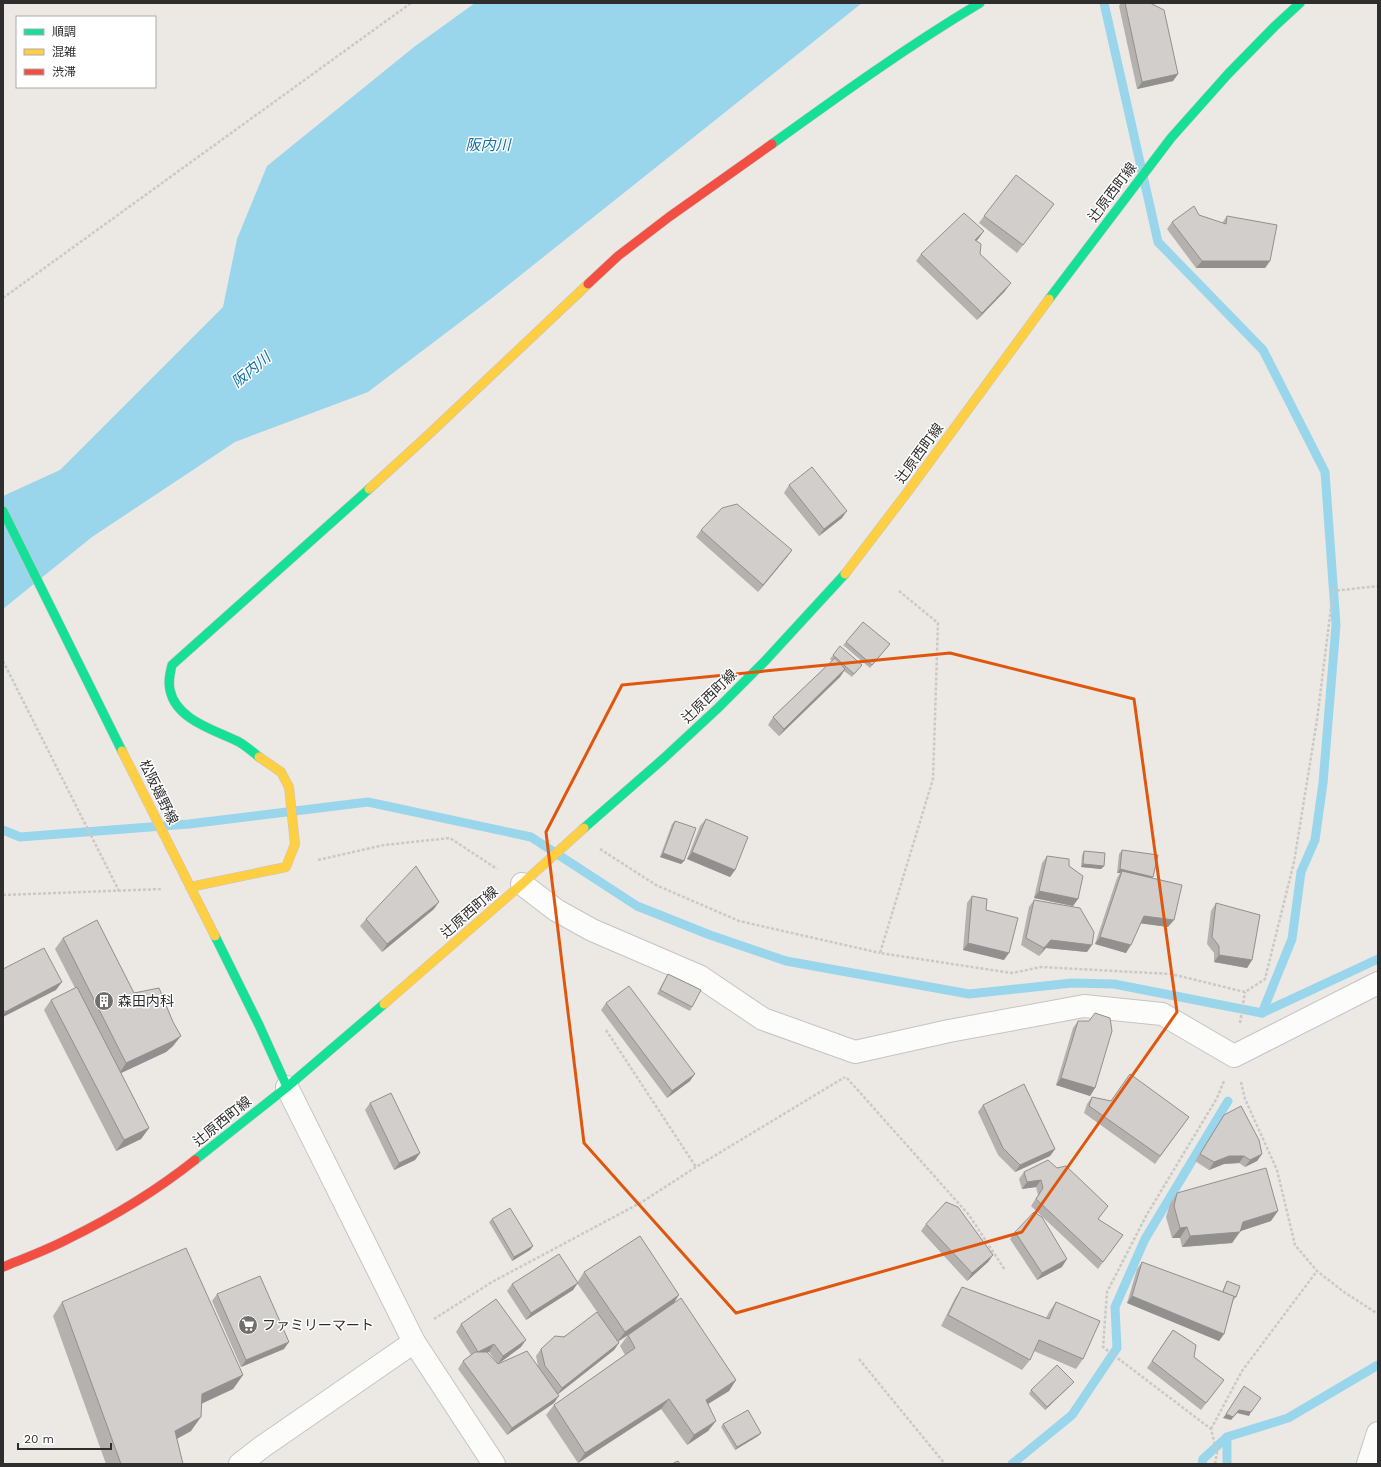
<svg xmlns="http://www.w3.org/2000/svg" width="1381" height="1467" font-family="'Work Sans','Noto Sans JP',sans-serif">
<rect width="100%" height="100%" fill="#ece8e4"/>
<path fill="#99d6ec" d="M475,3H862L492,298L368,392L235,442L92,537L3,609V496L60,470L223,307L237,239L267,166L414,47Z"/>
<g fill="none" stroke-linecap="round" stroke-linejoin="round">
<g stroke="#99d6ec" stroke-width="9">
<path d="M1104,3L1158,242L1263,350L1325,472L1336,625L1323,783L1315,840L1301,872L1292,939L1262,1013"/>
<path d="M3,830L20,837L189,824L368,802L531,837L637,906L710,935L786,961L969,994L1072,983L1114,984L1262,1013L1378,959"/>
<path d="M1012,1464L1072,1415L1117,1348L1115,1307L1145,1239L1228,1101"/>
<path d="M1202,1464L1203,1459L1227,1437"/>
<path d="M1227,1464V1437L1288,1418L1378,1365"/>
</g>
<defs>
<g id="street">
<path d="M522,884L556,910L592,930L699,976L763,1019L855,1052L949,1031L1084,1006L1162,1014L1234,1056L1378,983"/>
<path d="M287,1087L414,1342L494,1464"/>
<path d="M240,1464L262,1447L414,1342"/>
<path d="M1368,1464L1378,1433"/>
</g>
<g id="fast">
<path d="M772,144C840,95 908,46 980,3"/>
<path d="M1049,299L1171,138L1228,74L1275,26L1300,3"/>
<path d="M3,511L122,751"/>
<path d="M259,757C253,752 246,746 239,742C215,730 176,720 170,690C168,681 170,673 172,665L369,489"/>
<path d="M584,828L663,759L718,708L765,661L845,574"/>
<path d="M215,936L259,1025L287,1087"/>
<path d="M195,1160L287,1087L384,1004"/>
</g>
<g id="slow">
<path d="M369,489L426,437L588,284"/>
<path d="M845,574L909,490L1049,299"/>
<path d="M122,751L215,936"/>
<path d="M190,887L286,867L295,844L289,787L281,772L259,757"/>
<path d="M384,1004L522,884L584,828"/>
</g>
<g id="jam">
<path d="M588,284L618,256L669,217L772,144"/>
<path d="M3,1267C25,1258 47,1250 68,1239C113,1217 156,1191 195,1160"/>
</g>
</defs>
<use href="#street" stroke="#c5c4c5" stroke-width="24"/>
<use href="#fast" stroke="#c5c4c5" stroke-width="10"/>
<use href="#slow" stroke="#c5c4c5" stroke-width="10"/>
<use href="#jam" stroke="#c5c4c5" stroke-width="10"/>
<g stroke="#c9c9c8" stroke-width="2.5" stroke-dasharray="3 2" stroke-linecap="butt">
<path d="M3,298L411,3"/>
<path d="M899,591L938,623L933,779L880,953L1012,973L1041,967L1171,974L1245,992L1265,979L1294,862L1317,720L1333,591L1378,586"/>
<path d="M3,661L119,891"/>
<path d="M600,849L656,885L739,921L880,953"/>
<path d="M318,860L384,845L450,838L497,869"/>
<path d="M3,895L162,889"/>
<path d="M1240,1023L1245,992"/>
<path d="M606,1030L696,1167"/>
<path d="M847,1078L969,1215L1005,1270"/>
<path d="M1241,1082L1245,1099L1277,1170L1295,1245L1317,1271L1344,1292L1378,1314"/>
<path d="M434,1319L492,1282L642,1202L696,1167L845,1077"/>
<path d="M859,1359L945,1464"/>
<path d="M1211,1429L1242,1371L1317,1271"/>
<path d="M1215,1464L1217,1453L1211,1429L1103,1347L1107,1292L1146,1216L1217,1098L1224,1081"/>
</g>
<use href="#street" stroke="#fcfcfb" stroke-width="22"/>
<use href="#fast" stroke="#16e098" stroke-width="9"/>
<use href="#slow" stroke="#ffcf43" stroke-width="9"/>
<use href="#jam" stroke="#f24e42" stroke-width="9"/>
</g>
<g fill="#b4b1af">
<path d="M1121,3H1150L1178,74L1173,81L1137,89L1119,6Z"/>
<path d="M1054,204L1017,253L979,223L984,216Z"/>
<path d="M1199,215L1222,223L1227,216L1270,261L1265,268H1196L1167,229L1172,222Z"/>
<path d="M984,231L976,241L980,254L1005,291L977,320L916,261L921,254Z"/>
<path d="M789,485L842,518L819,536L784,493Z"/>
<path d="M701,530L792,550L787,557L758,592L696,537Z"/>
<path d="M846,642L890,644L870,668L843,645Z"/>
<path d="M833,655L862,665L852,677L844,671L840,677L779,736L768,725L773,717L832,661L830,659Z"/>
<path d="M706,819L735,870L730,877L687,859L700,826Z"/>
<path d="M675,821L684,861L681,864L660,857L672,824Z"/>
<path d="M1122,850L1152,878L1168,927L1140,923L1126,953L1095,944L1117,878L1120,873H1117L1119,854Z"/>
<path d="M1084,851L1104,866L1101,869L1081,867L1082,855Z"/>
<path d="M1047,856L1069,866L1078,899L1073,906L1034,898L1042,863Z"/>
<path d="M972,896L986,910L1004,960L963,950L967,903Z"/>
<path d="M1034,900L1087,952L1046,948L1039,956L1021,945L1029,907Z"/>
<path d="M1216,903L1252,960L1247,968L1214,962V953L1207,944L1211,911Z"/>
<path d="M434,909L382,952L360,926L366,919Z"/>
<path d="M63,938L134,993L173,1046L166,1052L121,1073L149,1128L141,1139L116,1151L44,1010L51,1000L75,988L55,949Z"/>
<path d="M668,974L692,1007L690,1011L657,994L666,977Z"/>
<path d="M606,1003L690,1081L667,1098L601,1010Z"/>
<path d="M1078,1021L1095,1088L1090,1096L1056,1085L1073,1028Z"/>
<path d="M1092,1097L1111,1101L1189,1117L1155,1164L1084,1113L1087,1104Z"/>
<path d="M370,1103L420,1153L415,1160L394,1170L365,1110Z"/>
<path d="M983,1105L1055,1149L1050,1156L1015,1172L998,1155L978,1112Z"/>
<path d="M1224,1115L1262,1154L1257,1161L1245,1167L1239,1163L1224,1164L1209,1170L1195,1161Z"/>
<path d="M1057,1168L1108,1206L1098,1219L1123,1235L1098,1269L1031,1206L1038,1195L1036,1187L1022,1189L1019,1179L1024,1172Z"/>
<path d="M1177,1193L1271,1221L1240,1231L1232,1243L1182,1247L1180,1238H1172L1166,1217L1170,1204Z"/>
<path d="M492,1219L533,1246L530,1250L512,1261L489,1222Z"/>
<path d="M926,1224L993,1255L988,1262L967,1281L921,1231Z"/>
<path d="M1015,1232L1062,1267L1037,1280L1010,1239Z"/>
<path d="M1142,1262L1222,1292L1225,1285L1227,1281L1236,1297L1233,1301L1224,1334L1219,1341L1127,1303L1137,1269Z"/>
<path d="M584,1272L674,1303L736,1380L729,1391L708,1404L716,1421L708,1431L687,1445L661,1409L578,1463L546,1415L554,1405L625,1355L620,1346L628,1335L634,1331L618,1342L619,1343L614,1350L558,1394L554,1403L507,1435L458,1369L463,1361L471,1355L456,1332L461,1324L521,1347L498,1364L489,1352H487L498,1364L538,1366L536,1356L541,1349L600,1316L577,1283L573,1290L526,1320L507,1291L512,1284L577,1283Z"/>
<path d="M962,1287L1046,1318L1049,1312L1056,1302L1083,1359L1076,1369L1034,1351L1030,1360L1022,1370L941,1326L955,1298Z"/>
<path d="M217,1294L284,1349L241,1367L212,1301Z"/>
<path d="M62,1302L243,1375L233,1389L201,1404L191,1431L177,1439L183,1464H106L53,1316Z"/>
<path d="M1168,1337L1224,1380L1201,1410L1147,1368Z"/>
<path d="M1071,1385L1045,1410L1029,1394L1031,1390Z"/>
<path d="M723,1424L761,1433L758,1436L735,1450L721,1427Z"/>
</g>
<g fill="#92908e">
<path d="M1178,74L1173,81L1137,89L1142,82Z"/>
<path d="M984,231L979,238L970,248L975,240Z"/>
<path d="M1202,261H1270L1265,268H1196Z"/>
<path d="M1011,283L1005,291L977,320L982,313Z"/>
<path d="M847,511L842,518L819,536L824,529Z"/>
<path d="M792,550L787,557L758,592L763,585Z"/>
<path d="M845,669L840,677L779,736L784,729Z"/>
<path d="M692,852L735,870L730,877L687,859Z"/>
<path d="M663,853L684,861L681,864L660,857Z"/>
<path d="M1083,864L1104,866L1101,869L1081,867Z"/>
<path d="M1120,869L1153,877L1150,880L1122,871L1120,873H1117Z"/>
<path d="M1039,891L1078,899L1073,906L1034,898Z"/>
<path d="M439,902L434,909L382,952L387,944Z"/>
<path d="M1144,916L1174,920L1168,927L1138,923Z"/>
<path d="M1100,937L1131,945L1126,953L1095,944Z"/>
<path d="M1051,940L1092,945L1087,952L1046,948L1039,956L1044,948Z"/>
<path d="M968,943L1009,953L1004,960L963,950Z"/>
<path d="M1219,955L1252,960L1247,968L1214,962Z"/>
<path d="M62,982L56,990L3,1017V1014L5,1012Z"/>
<path d="M181,1036L173,1046L166,1052L119,1074L126,1063Z"/>
<path d="M695,1074L690,1081L667,1098L672,1091Z"/>
<path d="M1061,1078L1095,1088L1090,1096L1056,1085Z"/>
<path d="M149,1128L141,1139L116,1151L124,1140Z"/>
<path d="M1055,1149L1050,1156L1015,1172L1020,1165Z"/>
<path d="M420,1153L415,1160L394,1170L399,1163Z"/>
<path d="M1262,1154L1257,1161L1245,1167L1250,1160Z"/>
<path d="M1229,1156H1244L1239,1163L1224,1164L1209,1170L1214,1162Z"/>
<path d="M1041,1180L1036,1187L1022,1189L1027,1182Z"/>
<path d="M1278,1211L1271,1221L1235,1233L1243,1222Z"/>
<path d="M1187,1227L1180,1238H1172L1180,1228Z"/>
<path d="M1240,1232L1232,1243L1182,1247L1190,1236Z"/>
<path d="M533,1246L530,1250L512,1261L514,1257Z"/>
<path d="M993,1255L988,1262L967,1281L972,1273Z"/>
<path d="M1067,1259L1062,1267L1037,1280L1042,1273Z"/>
<path d="M578,1283L573,1290L526,1320L531,1313Z"/>
<path d="M679,1295L672,1306L617,1342L625,1332Z"/>
<path d="M1132,1296L1224,1334L1219,1341L1127,1303Z"/>
<path d="M526,1340L521,1347L498,1364L503,1356Z"/>
<path d="M289,1342L284,1349L241,1367L246,1360Z"/>
<path d="M619,1343L614,1350L557,1395L562,1388Z"/>
<path d="M494,1344L489,1352L473,1359L478,1352Z"/>
<path d="M243,1375L233,1389L192,1408L202,1394Z"/>
<path d="M736,1380L729,1391L698,1410L706,1400Z"/>
<path d="M1074,1382L1071,1385L1045,1410L1047,1407Z"/>
<path d="M559,1396L554,1403L507,1435L512,1428Z"/>
<path d="M669,1399L661,1409L578,1463L585,1453Z"/>
<path d="M1239,1410L1251,1412L1249,1416L1237,1413L1231,1420L1223,1418L1226,1414Z"/>
<path d="M201,1417L191,1431L165,1445L175,1431Z"/>
<path d="M716,1421L708,1431L687,1445L694,1435Z"/>
<path d="M761,1433L758,1436L735,1450L737,1447Z"/>
</g>
<g fill="#d1cecb" stroke="#92908e">
<path d="M1125,3H1150L1164,10L1178,74L1142,82Z"/>
<path d="M1016,175L1054,204L1023,245L984,216Z"/>
<path d="M1194,206L1199,215L1226,224L1227,216L1277,225L1270,261H1202L1172,222Z"/>
<path d="M964,213L984,231L975,240L981,244L980,254L1011,283L982,313L921,254Z"/>
<path d="M812,467L847,511L824,529L789,485Z"/>
<path d="M737,504L792,550L763,585L701,530L722,508Z"/>
<path d="M863,622L890,644L872,665L846,642Z"/>
<path d="M840,646L862,665L854,674L833,655Z"/>
<path d="M835,658L845,669L784,729L773,717Z"/>
<path d="M706,819L748,837L735,870L692,852Z"/>
<path d="M675,821L696,828L684,861L663,853Z"/>
<path d="M1122,850L1158,855L1153,877L1120,869Z"/>
<path d="M1084,851L1105,853L1104,866L1083,864Z"/>
<path d="M1047,856L1069,859V866L1083,876L1078,899L1039,891Z"/>
<path d="M416,866L439,902L387,944L366,919Z"/>
<path d="M1122,871L1182,885L1174,920L1144,916L1131,945L1100,937Z"/>
<path d="M972,896L987,899L986,910L1018,918L1009,953L968,943Z"/>
<path d="M1034,900L1080,908L1094,932L1092,945L1051,940L1044,948L1026,938Z"/>
<path d="M1216,903L1260,915L1252,960L1219,955V946L1212,937Z"/>
<path d="M97,920L134,993L159,988L173,1022L181,1036L173,1041L126,1063L63,938Z"/>
<path d="M44,948L62,982L5,1012L3,1009V969Z"/>
<path d="M668,974L701,990L692,1007L660,990Z"/>
<path d="M629,986L695,1074L672,1091L606,1003Z"/>
<path d="M77,987L149,1128L124,1140L51,1000Z"/>
<path d="M1095,1013L1110,1018L1112,1031L1095,1088L1061,1078L1078,1021H1089Z"/>
<path d="M1130,1074L1189,1117L1160,1156L1089,1106L1092,1097L1111,1101Z"/>
<path d="M1024,1084L1055,1149L1020,1165L1003,1148L983,1105Z"/>
<path d="M391,1093L420,1153L399,1163L370,1103Z"/>
<path d="M1241,1106L1259,1140L1262,1154L1250,1160L1244,1156H1229L1214,1162L1200,1154L1224,1115Z"/>
<path d="M1048,1160L1057,1168L1066,1166L1108,1206L1098,1219L1123,1235L1103,1262L1036,1199L1043,1188L1041,1180L1027,1182L1024,1172Z"/>
<path d="M1266,1168L1278,1211L1243,1222L1240,1232L1190,1236L1187,1227L1180,1228L1174,1206L1177,1193Z"/>
<path d="M946,1202L958,1207L993,1255L972,1273L926,1224Z"/>
<path d="M510,1208L533,1246L514,1257L492,1219Z"/>
<path d="M1034,1212L1042,1217L1067,1259L1042,1273L1015,1232Z"/>
<path d="M640,1236L679,1295L625,1332L584,1272Z"/>
<path d="M186,1248L243,1375L202,1394L201,1417L175,1431L183,1464H121L62,1302Z"/>
<path d="M559,1254L578,1283L531,1313L512,1284Z"/>
<path d="M1142,1262L1234,1296L1224,1334L1132,1296Z"/>
<path d="M260,1276L289,1342L246,1360L217,1294Z"/>
<path d="M1227,1281L1240,1286L1236,1297L1223,1292Z"/>
<path d="M962,1287L1049,1319L1056,1302L1100,1321L1083,1359L1039,1340L1030,1360L948,1315Z"/>
<path d="M681,1298L736,1380L706,1400L716,1421L694,1435L669,1399L585,1453L554,1405L635,1348L628,1335Z"/>
<path d="M496,1299L526,1340L503,1356L494,1344L478,1352L461,1324Z"/>
<path d="M597,1312L619,1343L562,1388L545,1366L541,1349L555,1336L564,1337Z"/>
<path d="M1173,1330L1196,1345L1194,1357L1224,1380L1206,1403L1152,1361Z"/>
<path d="M527,1351L559,1396L512,1428L463,1361L475,1352H487L498,1364Z"/>
<path d="M1057,1365L1074,1382L1047,1407L1031,1390Z"/>
<path d="M1244,1386L1261,1398L1251,1412L1239,1410L1233,1417L1226,1414Z"/>
<path d="M748,1410L761,1433L737,1447L723,1424Z"/>
<path d="M678,1461L680,1464H672Z"/>
</g>
<path fill="none" stroke="#df570e" stroke-width="3" stroke-linejoin="round" d="M950,653L1134,699L1177,1012L1022,1232L736,1313L584,1143L546,832L622,685Z"/>
<defs>
<symbol id="building-disc" viewBox="-11 -11 22 22"><circle r="9.5" fill="#706f6e" stroke="#fff"/><path d="M-4-6H4V6H1V3H-1V6H-4ZM-2.5-4.3h1.7v1.8h-1.7ZM.8-4.3h1.7v1.8H.8ZM-2.5-1h1.7V.8h-1.7ZM.8-1h1.7V.8H.8Z" fill="#fff"/></symbol>
<symbol id="supermarket-disc" viewBox="-11 -11 22 22"><circle r="9.5" fill="#706f6e" stroke="#fff"/><path d="M-6-5.5h2.5l.6 2H6L4.5 2H-2.5L-4.4-4H-6ZM-1.5 3.2a1.3 1.3 0 1 0 .1 0ZM3 3.2a1.3 1.3 0 1 0 .1 0Z" fill="#fff"/></symbol>
</defs>
<g fill-rule="evenodd">
<use href="#building-disc" x="93" y="990" width="22" height="22"/>
<use href="#supermarket-disc" x="237" y="1314" width="22" height="22"/>
</g>
<g text-anchor="middle" dominant-baseline="central" stroke-width="3" stroke-linejoin="round" paint-order="stroke">
<g font-size="14" fill="#2e2e2e" stroke="#fff">
<text transform="translate(1112 192) rotate(-53)">辻原西町線</text>
<text transform="translate(919 453) rotate(-54)">辻原西町線</text>
<text transform="translate(709 696) rotate(-44)">辻原西町線</text>
<text transform="translate(159 792) rotate(64)">松阪嬉野線</text>
<text transform="translate(469 912) rotate(-41)">辻原西町線</text>
<text transform="translate(222 1121) rotate(-39)">辻原西町線</text>
</g>
<g font-size="14" fill="#2e2e2e" stroke="#fff" text-anchor="start">
<text x="118" y="1001">森田内科</text>
<text x="262" y="1325">ファミリーマート</text>
</g>
<g font-size="15" font-style="italic" fill="#0d6fa3" stroke="#fff">
<text x="488" y="145">阪内川</text>
<text transform="translate(251 370) rotate(-40)">阪内川</text>
</g>
</g>
<rect width="1381" height="1467" fill="none" stroke="#2e2e2e" stroke-width="8"/>
<rect x="16" y="16" width="140" height="72" fill="#ffffff" stroke="#ababab"/>
<rect x="24" y="29" width="20" height="6" fill="#16e098" stroke="#ababab"/>
<text x="52" y="36" font-size="12" fill="#2e2e2e">順調</text>
<rect x="24" y="49" width="20" height="6" fill="#ffcf43" stroke="#ababab"/>
<text x="52" y="56" font-size="12" fill="#2e2e2e">混雑</text>
<rect x="24" y="69" width="20" height="6" fill="#f24e42" stroke="#ababab"/>
<text x="52" y="76" font-size="12" fill="#2e2e2e">渋滞</text>
<path d="M18 1443v6h93v-6" fill="none" stroke="#2e2e2e" stroke-width="2"/>
<text x="24" y="1443" font-size="12" fill="#2e2e2e" stroke="#ffffff" stroke-width="3" paint-order="stroke">20 m</text>
</svg>
